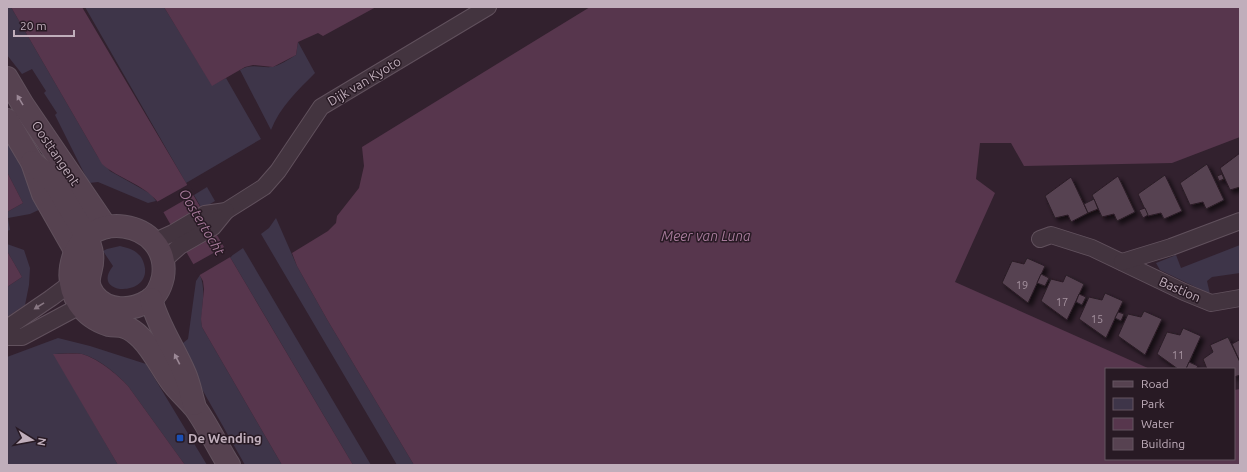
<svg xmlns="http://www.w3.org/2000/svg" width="1247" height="472" font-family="Ubuntu,sans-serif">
<defs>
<filter id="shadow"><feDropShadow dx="3.5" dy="3.5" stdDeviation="2" flood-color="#0009"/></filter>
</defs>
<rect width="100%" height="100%" fill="#32212e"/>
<g fill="#3e3549">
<path d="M7,7H11L98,157L110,171L151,194L156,201L148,203L98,182L89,183L55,115L57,113L44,93L46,91L32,69L22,74L7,55Z"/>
<path d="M85,7H164L212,85L226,78L261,139L186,183Z"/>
<path d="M298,42L315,73C299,89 279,108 271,130L240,70C251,63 260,68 272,67C279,66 289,59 296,55Z"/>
<path d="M7,139L45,207L30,214L8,218L10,230L7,231V212L23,203L7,172Z"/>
<path d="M207,187L215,201L202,209L194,195Z"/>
<path d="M276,218L297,266L328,321L414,465H397L261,234L269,228Z"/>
<path d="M7,244L24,250L30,268L29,285L25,305L7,317V287L22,277L7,251V253Z"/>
<path d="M1240,245V273L1212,277L1207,281L1210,294L1160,270L1156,263L1176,255L1181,268Z"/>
<path d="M120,246C129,248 139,251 143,261C158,298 88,297 113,266L103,251L107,249Z"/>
<path d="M243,248L371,465H353L230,257Z"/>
<path d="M200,275C207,292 200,310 202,327L282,465H245L178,347L188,339L196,281Z"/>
<path d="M58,338L90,346L146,364L207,465H185L128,386C117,374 98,358 82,354C73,352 62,354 54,354L118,465H7V357Z"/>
</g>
<g fill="#57364d">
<path d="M11,7H82L353,465H282L202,327L201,319L204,289L203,281L157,201C143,184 119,179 102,164Z"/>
<path d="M164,7H376L323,36L318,33L298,42L296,55L273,67L253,65L245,67L212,86Z"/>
<path d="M590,7H1240V137L1172,163L1024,166L1011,143H980L976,179L995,193L955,282L1150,369H1106V459H1234V390L1240,389V465H414L328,321L297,266L292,253L328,231L336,223L337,216L359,188L364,166L362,147Z"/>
<path d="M7,172L23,203L7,212Z"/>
<path d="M7,251L22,277L7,287Z"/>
<path d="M53,354C62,354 73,353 82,354C97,358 117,374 128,386L185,465H118Z"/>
</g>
<g fill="#32212e">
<path d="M189,184L195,194L162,213L155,203Z"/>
<path d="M226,246L232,256L198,276L192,265Z"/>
</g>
<g fill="#574251" stroke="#2a1c26" filter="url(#shadow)">
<path d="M1240,153V187L1230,190L1220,168Z"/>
<path d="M1207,164L1224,200L1206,209L1203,202L1190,205L1180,183Z"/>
<path d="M1222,174L1224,179L1219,181L1217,176Z"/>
<path d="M1165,175L1182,211L1164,219L1161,213L1148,216L1138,194Z"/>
<path d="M1118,176L1135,212L1117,221L1114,214L1102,217L1092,195Z"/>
<path d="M1071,177L1088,213L1071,222L1068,215L1055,218L1045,196Z"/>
<path d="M1094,199L1098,209L1088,213L1084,204Z"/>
<path d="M1145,208L1148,215L1143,218L1139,210Z"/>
<path d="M1027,258L1045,266L1028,303L1002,283L1012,261L1024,264Z"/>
<path d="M1041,274L1049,278L1045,286L1037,283Z"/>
<path d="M1066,275L1084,284L1067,320L1041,301L1051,279L1063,282Z"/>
<path d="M1105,293L1123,301L1106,338L1079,319L1089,297L1102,300Z"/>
<path d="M1079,294L1086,297L1082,305L1076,302Z"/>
<path d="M1144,311L1162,319L1145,355L1118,336L1128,314L1141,317Z"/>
<path d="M1118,312L1124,314L1121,321L1115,318Z"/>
<path d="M1183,328L1201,336L1186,369H1178L1157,354L1167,332L1180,335Z"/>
<path d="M1228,337L1240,362V375L1234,377V369H1207L1203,359L1213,352L1210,345Z"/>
<path d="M1239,340L1240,342V362L1232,344Z"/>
<path d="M1189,362L1198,366L1196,369H1186Z"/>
</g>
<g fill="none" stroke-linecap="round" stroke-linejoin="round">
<defs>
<g id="minor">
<path d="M1040,239L1051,235L1092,248L1184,292L1211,303L1240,298"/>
<path d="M153,242L173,233L205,214L226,211L264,187L278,171L321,107L488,7"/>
<path d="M163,261L180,246L213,227L226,211"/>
<path d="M1122,262L1171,247L1240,221"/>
<path d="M7,328L51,298L71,283"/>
<path d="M7,337H22L80,306"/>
</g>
<g id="secondary">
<path d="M7,78L23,105L106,227"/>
<path d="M7,120L32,162L43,194L76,252"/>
<path d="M32,162C40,169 49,176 56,185C61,192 64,200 69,207C77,222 90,238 92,254C95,270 82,279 94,295C107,312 132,311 148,301C157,296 161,286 163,277C172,219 81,204 71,267C67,294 83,317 109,325C114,326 120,325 125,327C131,329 137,334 141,338C153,350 161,367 171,381C178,391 188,399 195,408C207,424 218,448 229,465"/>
<path d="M151,299C158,326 174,348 185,374C189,383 191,394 194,404"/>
</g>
</defs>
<use href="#minor" stroke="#61515d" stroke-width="18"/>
<use href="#secondary" stroke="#61515d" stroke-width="24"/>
<use href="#minor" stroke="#43343f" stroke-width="16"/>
<use href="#secondary" stroke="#564250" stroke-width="22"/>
</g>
<defs><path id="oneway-solid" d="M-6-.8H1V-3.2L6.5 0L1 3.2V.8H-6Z"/></defs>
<g fill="#9b8896">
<use href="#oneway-solid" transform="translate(20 100) rotate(-121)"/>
<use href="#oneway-solid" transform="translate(177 359) rotate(-117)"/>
</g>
<use fill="#887783" href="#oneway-solid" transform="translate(39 306) rotate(148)"/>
<rect fill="#1a4fb4" stroke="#281a24" stroke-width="1.5" x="176" y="434" width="8" height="8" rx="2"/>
<g text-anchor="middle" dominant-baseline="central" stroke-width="3" stroke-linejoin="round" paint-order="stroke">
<g font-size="11" fill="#a693a0">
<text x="1022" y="285">19</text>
<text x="1062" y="302">17</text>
<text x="1097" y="319">15</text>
<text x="1178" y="355">11</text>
</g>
<g font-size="13" fill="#c0aebb" stroke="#281a24">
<text transform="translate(364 81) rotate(-31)">Dijk van Kyoto</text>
<text transform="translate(56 153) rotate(56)">Oosttangent</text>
<text transform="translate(1180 289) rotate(24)">Bastion</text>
</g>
<g font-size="13" font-weight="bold" fill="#c0aebb" stroke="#281a24" text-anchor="start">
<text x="188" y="438">De Wending</text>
</g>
<g font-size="14" font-style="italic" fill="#a67a9a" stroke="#281a24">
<text transform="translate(202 222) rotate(59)">Oostertocht</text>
<text x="706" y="236">Meer van Luna</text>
</g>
</g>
<rect width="1247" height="472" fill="none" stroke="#c0aebb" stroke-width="16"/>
<rect x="1105" y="368" width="130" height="92" fill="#281a24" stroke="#655560"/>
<rect x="1113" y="381" width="20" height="6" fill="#564250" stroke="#655560"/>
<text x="1141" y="388" font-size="12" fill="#c0aebb">Road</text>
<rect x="1113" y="398" width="20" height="12" fill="#3e3549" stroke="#655560"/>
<text x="1141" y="408" font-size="12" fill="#c0aebb">Park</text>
<rect x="1113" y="418" width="20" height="12" fill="#57364d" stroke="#655560"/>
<text x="1141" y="428" font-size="12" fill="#c0aebb">Water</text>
<rect x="1113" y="438" width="20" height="12" fill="#574251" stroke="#655560"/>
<text x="1141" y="448" font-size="12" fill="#c0aebb">Building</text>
<g transform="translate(32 440) rotate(101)" stroke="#281a24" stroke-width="3" paint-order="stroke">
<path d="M0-3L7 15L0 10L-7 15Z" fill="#c0aebb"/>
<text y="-6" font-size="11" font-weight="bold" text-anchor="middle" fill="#c0aebb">N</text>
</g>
<path d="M14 30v6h60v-6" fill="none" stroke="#c0aebb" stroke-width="2"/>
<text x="20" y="30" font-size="12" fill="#c0aebb" stroke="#281a24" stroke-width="3" paint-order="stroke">20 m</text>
</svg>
